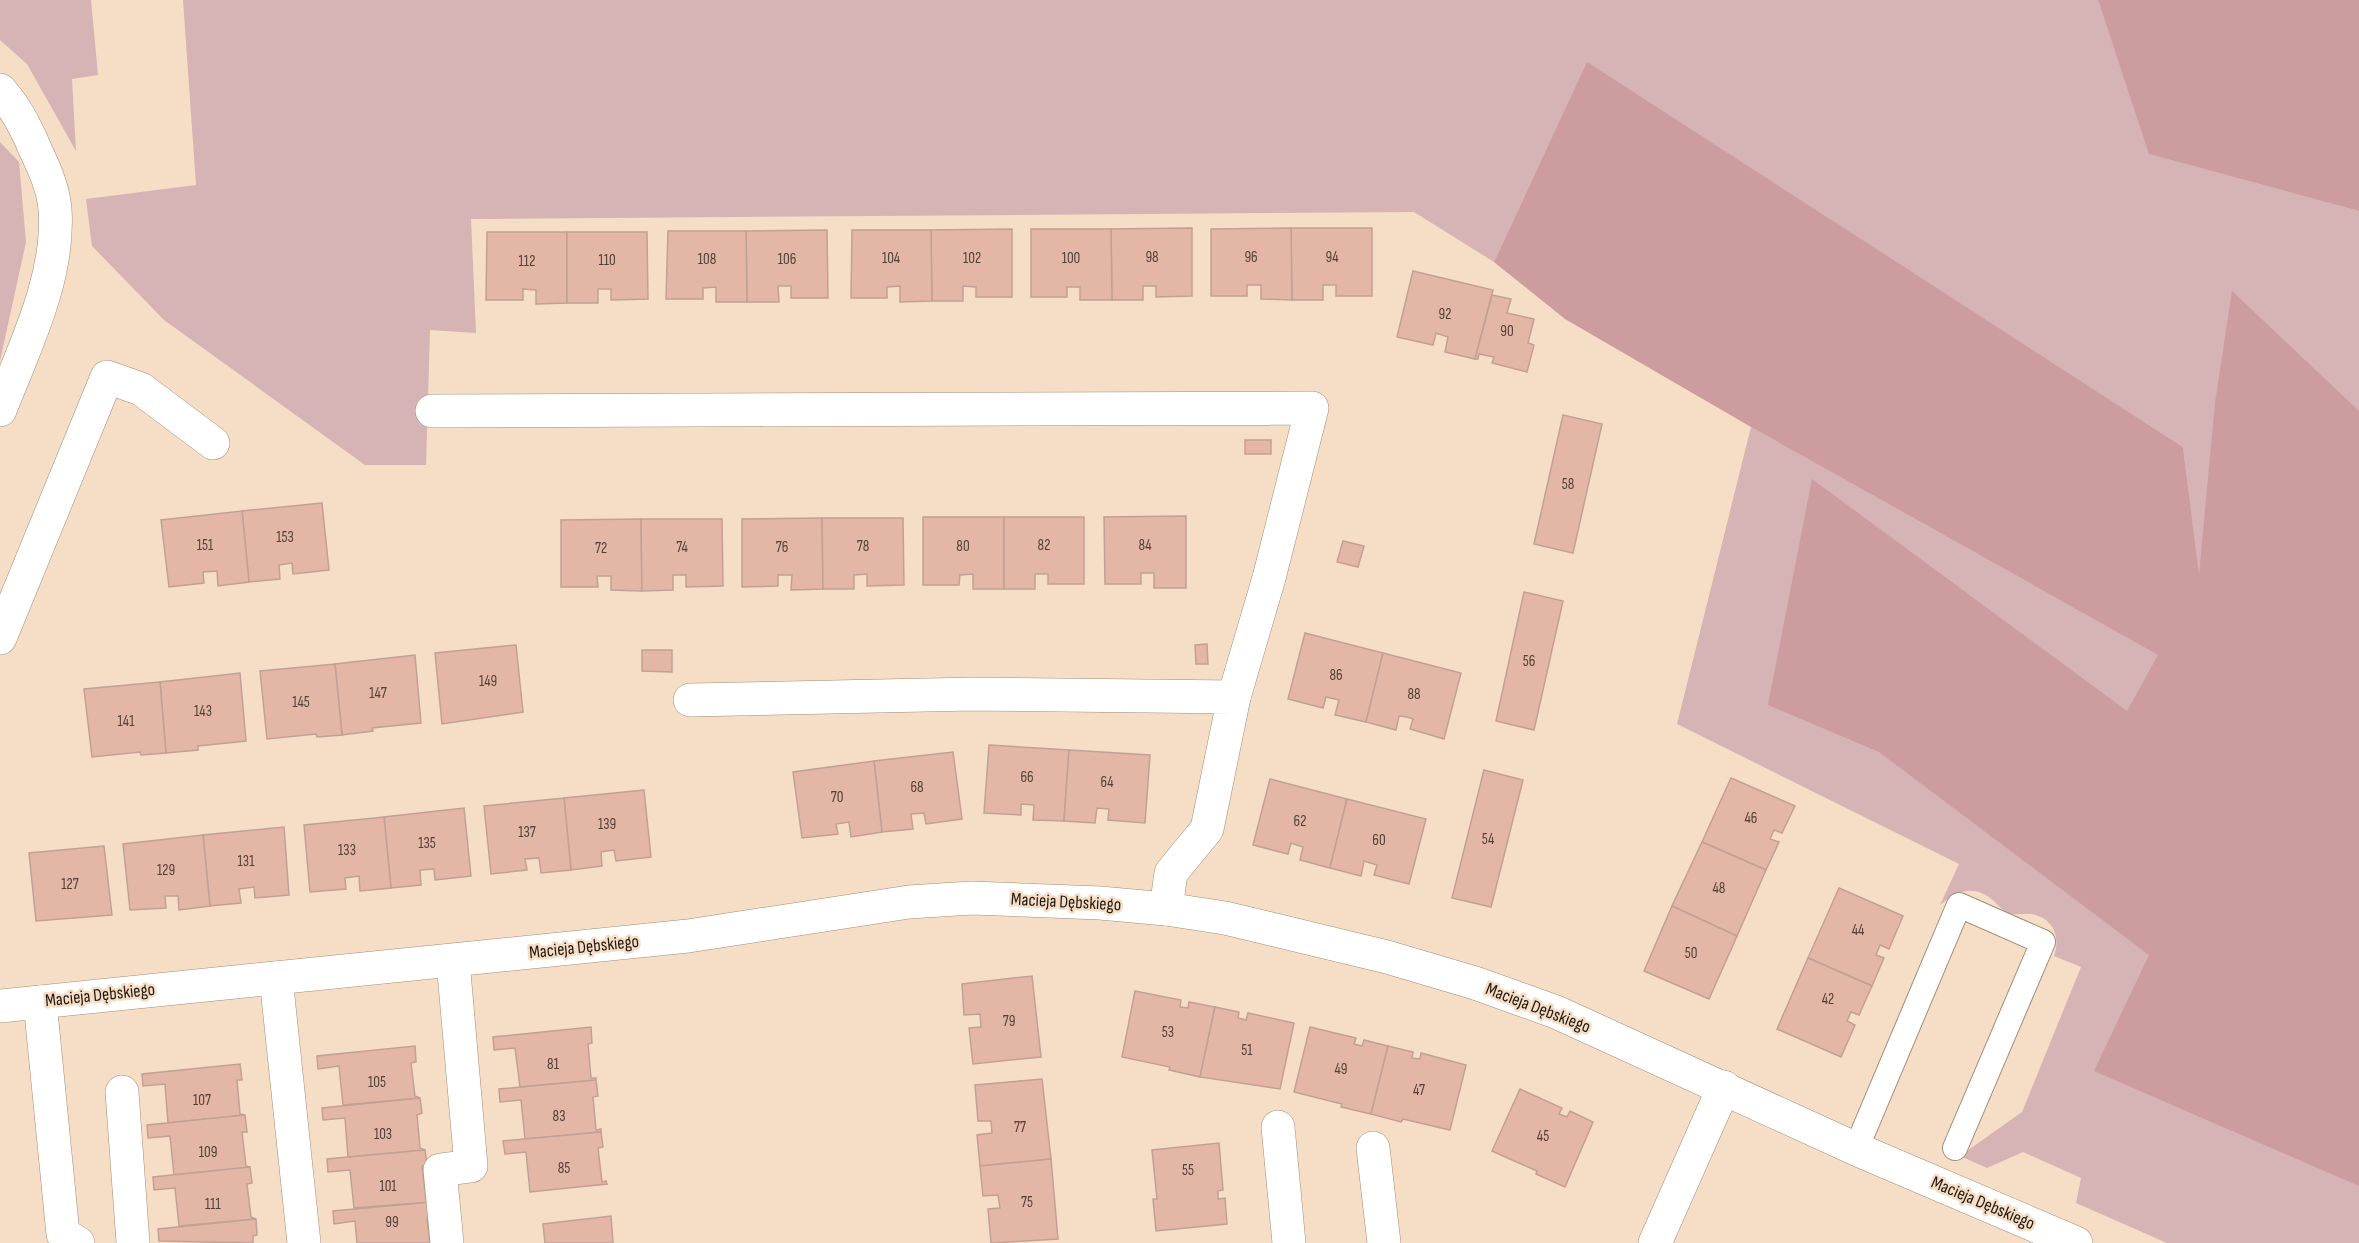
<svg xmlns="http://www.w3.org/2000/svg" width="2359" height="1243" font-family="'Sofia Sans Condensed',sans-serif">
<rect width="100%" height="100%" fill="#f6ddc5"/>
<g fill="#d6b3b5">
<path d="M0,0H91L98,75L72,79L76,151L27,64L0,40Z"/>
<path d="M183,0H2098L2150,154L2359,211V1243H2167L2076,1203L2081,1178L2023,1152L1987,1168L1960,1156L2022,1112L2081,967L2054,956C2061,937 2053,917 2031,914C2023,913 2016,916 2008,913C2002,910 1998,905 1994,901C1975,884 1957,890 1940,905L1959,864L1677,724L1751,427L2212,685L2183,447L1587,63L1494,262L1414,212L471,219L476,333L430,330L426,465H365L164,320L92,246L86,199L196,185Z"/>
<path d="M0,142L19,162L26,242L0,361Z"/>
</g>
<g fill="#cc9c9f">
<path d="M2098,0H2359V211L2149,154Z"/>
<path d="M1587,62L2183,447L2199,575L2215,403L2232,291L2359,411V1186L2094,1071L2149,955L1879,752L1768,705L1812,479L2127,711L2158,655L1751,427L1565,319L1494,262Z"/>
</g>
<g fill="#e4b6a6" stroke="#c1a195" stroke-width="1.5">
<path d="M1192,228V296L1156,297V286H1143V300H1112L1111,229Z"/>
<path d="M1291,228H1372V296H1336V285H1323V300H1292Z"/>
<path d="M1291,228L1292,300L1261,299V285H1247V296H1211V229Z"/>
<path d="M1012,229V297H976V287L963,286V301H932L931,230Z"/>
<path d="M1031,229H1111L1112,300H1080V287H1067V297H1031Z"/>
<path d="M827,230L828,298H791V286H778L779,302H747L746,231Z"/>
<path d="M852,230H931L932,301L900,302V286L887,287V298H851Z"/>
<path d="M668,231H746L747,302H716V287L703,288V299H666Z"/>
<path d="M487,232H567V303L536,304V290L523,289V300H486Z"/>
<path d="M567,232H647L648,299L611,300V289H598V303H567Z"/>
<path d="M1413,271L1493,290L1475,359L1445,352L1448,337L1436,333L1433,345L1397,337Z"/>
<path d="M1492,295L1511,299L1507,313L1534,319L1528,343L1534,345L1527,372L1492,363L1494,357L1479,354L1478,359H1475Z"/>
<path d="M1563,415L1602,424L1573,553L1534,544Z"/>
<rect x="1245" y="440" width="26" height="14"/>
<path d="M322,503L329,570L293,574L292,563L279,565L280,579L249,582L242,511Z"/>
<path d="M242,511L249,582L218,586L217,571L203,572L204,583L169,587L161,520Z"/>
<path d="M1186,516V588H1154V573H1141V584H1105L1104,517Z"/>
<path d="M923,517H1004V589H973V574L960,575L959,585H923Z"/>
<path d="M1004,517H1084V584H1048V574H1035V589H1004Z"/>
<path d="M822,518L823,589L791,590L792,575H778V586L742,587V519Z"/>
<path d="M822,518H903L904,585L867,586V574L854,575V589H823Z"/>
<path d="M641,519L642,591L611,590V576H597L598,587H561V520Z"/>
<path d="M641,519H722L723,586L686,587V575H673V590L642,591Z"/>
<path d="M1343,541L1364,546L1358,567L1337,562Z"/>
<path d="M1524,592L1563,601L1534,730L1496,721Z"/>
<path d="M1305,633L1383,653L1366,722L1335,715L1339,700L1326,697L1323,708L1288,699Z"/>
<path d="M1207,644L1208,664H1196L1195,645Z"/>
<path d="M516,645L523,712L442,724L435,653Z"/>
<path d="M642,650H672V672L642,671Z"/>
<path d="M1383,653L1461,673L1444,739L1410,729L1413,719L1407,717L1399,716L1396,730L1366,722Z"/>
<path d="M415,655L421,723L372,728L373,731L342,735L335,664Z"/>
<path d="M335,664L342,735L317,737L316,734L267,739L260,671Z"/>
<path d="M240,673L246,741L198,746V750L166,753L160,682Z"/>
<path d="M160,682L166,753L141,755L140,752L92,757L84,689Z"/>
<path d="M989,745L1069,750L1064,821L1033,820L1034,805L1021,804V815L984,813Z"/>
<path d="M1069,750L1150,755L1145,823L1108,820L1109,809L1097,808L1095,823L1064,821Z"/>
<path d="M953,752L962,819L926,824L924,813L911,814L913,829L882,832L874,761Z"/>
<path d="M874,761L882,832L851,837L849,822L836,824L838,834L802,838L793,772Z"/>
<path d="M1484,770L1523,780L1491,907L1452,898Z"/>
<path d="M1731,778L1795,806L1782,833L1774,830L1770,839L1779,842L1766,870L1702,842Z"/>
<path d="M1270,779L1347,799L1330,868L1300,860L1303,847L1291,843L1288,854L1253,845Z"/>
<path d="M644,790L651,857L616,861L614,850L601,852L602,866L571,870L564,798Z"/>
<path d="M564,798L571,870L541,873L539,858L525,859L527,870L491,874L484,806Z"/>
<path d="M1347,799L1426,819L1409,884L1374,875L1377,865L1364,861L1361,876L1330,868Z"/>
<path d="M464,808L471,876L435,880L434,869L420,870L421,885L391,888L384,817Z"/>
<path d="M384,817L391,888L360,891L359,876L345,878L346,889L310,892L304,825Z"/>
<path d="M284,827L289,895L255,898L254,887L239,889L241,903L210,906L203,835Z"/>
<path d="M203,835L210,906L179,910L178,896H165L166,908L130,910L123,844Z"/>
<path d="M1702,842L1766,870L1737,936L1672,906Z"/>
<path d="M104,846L112,915L36,921L29,853Z"/>
<path d="M1839,888L1903,916L1889,949L1880,945L1876,955L1884,958L1872,986L1808,958Z"/>
<path d="M1672,906L1737,936L1709,999L1644,971Z"/>
<path d="M1808,958L1872,986L1859,1015L1851,1012L1847,1021L1855,1025L1841,1057L1777,1029Z"/>
<path d="M1032,976L1041,1057L973,1064L969,1028L981,1027L980,1014L964,1015L962,984Z"/>
<path d="M1135,991L1181,1000L1180,1007L1188,1008L1189,1002L1215,1007L1200,1077L1169,1070L1170,1067L1122,1057Z"/>
<path d="M1215,1007L1239,1012L1238,1018L1246,1020L1248,1013L1294,1023L1280,1089L1200,1077Z"/>
<path d="M591,1027L592,1043L588,1044L591,1078H596V1080L520,1087L515,1048L494,1050L493,1037Z"/>
<path d="M1310,1027L1356,1038L1354,1044L1362,1046L1364,1040L1388,1046L1371,1114L1341,1107L1342,1104L1294,1092Z"/>
<path d="M415,1046L416,1062L411,1063L415,1096L420,1098L343,1105L339,1066L318,1069L317,1056Z"/>
<path d="M1388,1046L1413,1052L1412,1058L1420,1059L1421,1053L1466,1065L1450,1130L1403,1119L1401,1122L1371,1114Z"/>
<path d="M240,1064L242,1080H237L240,1114L245,1115L168,1123L165,1084L143,1086L142,1074Z"/>
<path d="M1042,1079L1051,1159L980,1166L977,1135L992,1133L991,1121H978L975,1085Z"/>
<path d="M596,1080L598,1096L593,1097L596,1130L601,1129V1132L525,1139L521,1100L500,1102L499,1089Z"/>
<path d="M1520,1089L1562,1108L1559,1114L1567,1117L1570,1111L1593,1122L1565,1187L1536,1174L1537,1171L1492,1151Z"/>
<path d="M420,1098L422,1113L417,1115L420,1148L425,1150L348,1157L345,1118L323,1120L322,1108Z"/>
<path d="M245,1115L247,1132H242L246,1166L250,1167L174,1175L170,1136L148,1138L147,1125Z"/>
<path d="M601,1132L603,1147L598,1148L602,1182L606,1181L607,1184L530,1192L526,1152L505,1154L503,1141Z"/>
<path d="M1219,1143L1223,1190L1218,1191V1199L1225,1198L1227,1224L1156,1231L1153,1199H1157L1152,1150Z"/>
<path d="M425,1150L427,1165L422,1166L426,1200L431,1202L354,1208L350,1170L328,1172L327,1159Z"/>
<path d="M1051,1159L1058,1239L991,1243L988,1209L1000,1208L998,1195L983,1196L980,1166Z"/>
<path d="M250,1167L252,1183L247,1184L251,1217L256,1219L179,1226L175,1188L154,1190L153,1177Z"/>
<path d="M431,1202L432,1217L427,1218L430,1243H357L355,1221L334,1224L333,1211Z"/>
<path d="M611,1216L613,1243H545L543,1224Z"/>
<path d="M256,1219L257,1235L253,1236V1243L159,1241L158,1229Z"/>
</g>
<g fill="none" stroke-linecap="round" stroke-linejoin="round">
<defs>
<path id="service" d="M1856,1149L1959,905L2043,942L1955,1148"/>
<g id="minor">
<path d="M0,90C16,108 26,127 35,149C44,168 53,187 55,209C60,278 24,348 0,410"/>
<path d="M432,411L1312,408L1269,578L1234,697"/>
<path d="M0,638L107,377L141,389L213,443"/>
<path d="M690,700L973,694L1234,697L1207,829L1171,873L1166,909"/>
<path d="M276,978L304,1243"/>
<path d="M40,1002L63,1234L78,1243"/>
<path d="M0,1006L688,936L909,902L972,898L1100,903L1166,909L1225,918L1387,957L1475,983L1556,1012L1856,1149L2076,1243"/>
<path d="M122,1092L133,1243"/>
<path d="M1278,1127L1289,1243"/>
<path d="M1373,1148L1384,1243"/>
<path d="M447,1243L440,1170L471,1166L453,961"/>
<path d="M1655,1243L1724,1087"/>
</g>
</defs>
<use href="#service" stroke="#a38c76" stroke-width="26"/>
<use href="#minor" stroke="#a38c76" stroke-width="34"/>
<use href="#service" stroke="#fff" stroke-width="24"/>
<use href="#minor" stroke="#fff" stroke-width="33"/>
</g>
<g text-anchor="middle" dominant-baseline="central" stroke-width="5" stroke-linejoin="round" paint-order="stroke">
<g font-size="15" fill="#514035">
<text x="1152" y="257">98</text>
<text x="1251" y="257">96</text>
<text x="1332" y="257">94</text>
<text x="891" y="258">104</text>
<text x="972" y="258">102</text>
<text x="1071" y="258">100</text>
<text x="707" y="259">108</text>
<text x="787" y="259">106</text>
<text x="607" y="260">110</text>
<text x="527" y="261">112</text>
<text x="1445" y="314">92</text>
<text x="1507" y="331">90</text>
<text x="1568" y="484">58</text>
<text x="285" y="537">153</text>
<text x="205" y="545">151</text>
<text x="1044" y="545">82</text>
<text x="1145" y="545">84</text>
<text x="863" y="546">78</text>
<text x="963" y="546">80</text>
<text x="682" y="547">74</text>
<text x="782" y="547">76</text>
<text x="601" y="548">72</text>
<text x="1529" y="661">56</text>
<text x="1336" y="675">86</text>
<text x="488" y="681">149</text>
<text x="378" y="693">147</text>
<text x="1414" y="694">88</text>
<text x="301" y="702">145</text>
<text x="203" y="711">143</text>
<text x="126" y="721">141</text>
<text x="1027" y="777">66</text>
<text x="1107" y="782">64</text>
<text x="917" y="787">68</text>
<text x="837" y="797">70</text>
<text x="1751" y="818">46</text>
<text x="1300" y="821">62</text>
<text x="607" y="824">139</text>
<text x="527" y="832">137</text>
<text x="1488" y="839">54</text>
<text x="1379" y="840">60</text>
<text x="427" y="843">135</text>
<text x="347" y="850">133</text>
<text x="246" y="861">131</text>
<text x="166" y="870">129</text>
<text x="70" y="884">127</text>
<text x="1719" y="888">48</text>
<text x="1858" y="930">44</text>
<text x="1691" y="953">50</text>
<text x="1828" y="999">42</text>
<text x="1009" y="1021">79</text>
<text x="1168" y="1032">53</text>
<text x="1247" y="1050">51</text>
<text x="553" y="1064">81</text>
<text x="1341" y="1069">49</text>
<text x="377" y="1082">105</text>
<text x="1419" y="1090">47</text>
<text x="202" y="1100">107</text>
<text x="559" y="1116">83</text>
<text x="1020" y="1127">77</text>
<text x="383" y="1134">103</text>
<text x="1543" y="1136">45</text>
<text x="208" y="1152">109</text>
<text x="564" y="1168">85</text>
<text x="1188" y="1170">55</text>
<text x="388" y="1186">101</text>
<text x="1027" y="1202">75</text>
<text x="213" y="1204">111</text>
<text x="392" y="1222">99</text>
</g>
<g font-size="18" fill="#20180f" stroke="#f6ddc5">
<text transform="translate(1066 902) rotate(3)">Macieja Dębskiego</text>
<text transform="translate(584 947) rotate(-6)">Macieja Dębskiego</text>
<text transform="translate(100 995) rotate(-6)">Macieja Dębskiego</text>
<text transform="translate(1538 1008) rotate(21)">Macieja Dębskiego</text>
<text transform="translate(1983 1203) rotate(23)">Macieja Dębskiego</text>
</g>
</g>
</svg>
